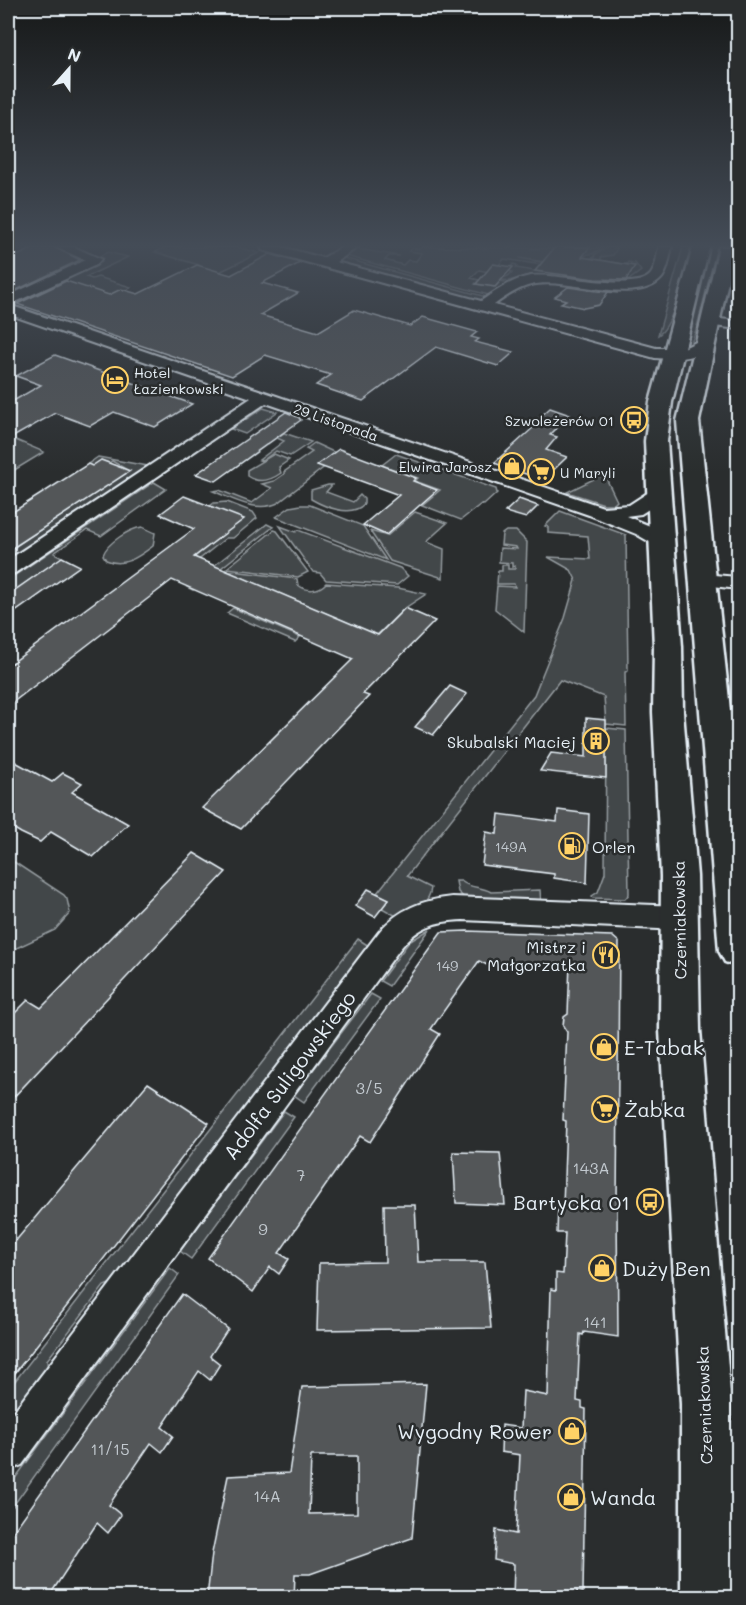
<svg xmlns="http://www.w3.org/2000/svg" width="746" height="1605" font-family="Mali,sans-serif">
<rect width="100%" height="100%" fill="#2a2d2e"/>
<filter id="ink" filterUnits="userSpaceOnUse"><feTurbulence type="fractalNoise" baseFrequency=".0167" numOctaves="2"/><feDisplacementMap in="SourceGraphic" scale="12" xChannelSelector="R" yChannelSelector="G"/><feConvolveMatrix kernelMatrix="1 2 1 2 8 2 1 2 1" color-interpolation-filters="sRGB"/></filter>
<g filter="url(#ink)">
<g fill="#424648" stroke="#959ca0" stroke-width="1.5">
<path d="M166,247H237L259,253L209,277L199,265L155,252Z"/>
<path d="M423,247L589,249L604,247L592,254H588L571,266L519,258L557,265L555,267L504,259L499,265L493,264L490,267L494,273L479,270L471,278L479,280L475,284L495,287L499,283L493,280L511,283L492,296L346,256L358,249L400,256H389L385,260L403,265L408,260L416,261L422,253L409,251L413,248L420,249Z"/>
<path d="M608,247H618L613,255L601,257V260L626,265L628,262L635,263L641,271L629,280L616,282L564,276C571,268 585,258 595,257L594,255Z"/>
<path d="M683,247H691C685,268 675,325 658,335Z"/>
<path d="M710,247H717L697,327L689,349L686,348Z"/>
<path d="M107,252L128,257L86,277L92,279L98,277L131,287L126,291L71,308L52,318L8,303L82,268L88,269L102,262L100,260L103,258L98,257Z"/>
<path d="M340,257L490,298L479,300L335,261Z"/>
<path d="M513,264L517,265L516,268L546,273L548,270L569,268C549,280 545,272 526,276C514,278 516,283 496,279C503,276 506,280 512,272L508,271Z"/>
<path d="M263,408L277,412L245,434L231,429Z"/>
<path d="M284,433L311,442L290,456L276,451L262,461L259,460L284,441L277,438Z"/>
<path d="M8,438H11L44,452L8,474Z"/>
<path d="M314,443L340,455L278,503C256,513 233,499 213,491L219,490L252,503L272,488L262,484L274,481L284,474V472L312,452L306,449Z"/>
<path d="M274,454L289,460L279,467L281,473C270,481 259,484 247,476V470Z"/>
<path d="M396,454L496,489L497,493L484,505L481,504L461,520L422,505L440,490L415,481L418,478L382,465Z"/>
<path d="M98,457L153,467L8,563V551L129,471L112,461L109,463L101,460L92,466L88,464Z"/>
<path d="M604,474L617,501L614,504H604L567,492Z"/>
<path d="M154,482L166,489L101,536L87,530L54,553L62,557L8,595V580Z"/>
<path d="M328,485H332L326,492L353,502L360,495L364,499V504C351,518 325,507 311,499V490Z"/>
<path d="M227,502L253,512L257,518L233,538H226L186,570L182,567L243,519L205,510L214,503Z"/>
<path d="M301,505H310L363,526L386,560L276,517L290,507Z"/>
<path d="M560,511L626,535L628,671L625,672L626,726L606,724L604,697L560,680L407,876L431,888C429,906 413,910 398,917L382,908L389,899L377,893L534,695L565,618L576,580L571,570L548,557L590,559L588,536L548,533V527L545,526Z"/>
<path d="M415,512L447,523L426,542L444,549L443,578L390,561L370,531L387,536Z"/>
<path d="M267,524L273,527L193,590L187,587Z"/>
<path d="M280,526L296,532L298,530L400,568L408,576L397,585L326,580L320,573L313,572Z"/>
<path d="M142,527L155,533L153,546C138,557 124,568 106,560L103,555C107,543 129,529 142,527Z"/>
<path d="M274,530L277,531L308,572L298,577L227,568Z"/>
<path d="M506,531H516L527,542L524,632L495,609L497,586L515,587L514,584H497L498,571H502V565H508V569H515V566L512,567V563L499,562L500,548L517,549L516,547L501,545L502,534Z"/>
<path d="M225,570L297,579L298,585C307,592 319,591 326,583L398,588L426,594L405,608L377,635Z"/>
<path d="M233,608L300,637L295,642L227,613Z"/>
<path d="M606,728L626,730L629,894L625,899L593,898L592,896L598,892L605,873Z"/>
<path d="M8,858L64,895L67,899L70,913L55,930L8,952Z"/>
<path d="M456,881H461C471,889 480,886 491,892L540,890L541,904L465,898L458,892Z"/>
<path d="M430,929L389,986L380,981L409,942Z"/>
<path d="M358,939L369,946L119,1280L104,1286L47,1360L48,1375L8,1428V1390Z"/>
<path d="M371,994L380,999L304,1102L294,1095Z"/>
<path d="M284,1111L294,1117L191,1259L180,1251Z"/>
<path d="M170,1268L179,1275L8,1513V1488Z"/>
</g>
<g fill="#535759" stroke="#e8f1f8" stroke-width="1.5" fill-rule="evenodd">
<path d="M36,247H54L80,260L8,294V260Z"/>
<path d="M555,247H590L582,257L635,266L626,280L595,279L535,271Z"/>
<path d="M270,254L300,263L262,283L298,293L260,315L318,332L354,310L410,326L423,317L477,332L471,337L479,339L475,342L514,352L498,366L436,347L363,401L316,385L331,375L265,355L232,376L17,304L66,281L109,295L121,289L138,294L197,265L231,275Z"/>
<path d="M493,264L513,267L495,287L476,284Z"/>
<path d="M568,287L597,291L618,293L608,292L599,305L584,308L561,303L566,300L555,297Z"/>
<path d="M55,355L192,404L155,427L114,412L90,426L55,413L8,440V404L41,385L16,376Z"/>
<path d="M550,408L570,415L550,435L557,437L546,450L567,457L543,480L494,463L534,427L530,426Z"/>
<path d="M286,412L298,417L301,420L216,481L196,474Z"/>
<path d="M339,449L416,478L413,481L437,490L386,535L363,525L399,495L317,465Z"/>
<path d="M101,460L130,471L8,551V515L88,464L92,466Z"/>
<path d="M184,496L244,519L194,557L378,635L405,608L435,621L363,694L369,696L241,829L202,808L353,659L172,580L8,706V666L194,529L160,514Z"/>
<path d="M519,499L538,506L526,518L505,512Z"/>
<path d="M62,557L80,566L8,617V595Z"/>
<path d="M450,686L467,694L433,735L415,727Z"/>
<path d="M586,718L606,720V778L540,771L551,753L586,757Z"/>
<path d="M8,758L52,782L63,773L82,783L72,792L128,824L93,857L51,832L40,842L21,833L8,825Z"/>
<path d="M558,810L589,814L587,883L554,878V874L482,865L486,832L497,834L499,814L557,822Z"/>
<path d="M194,853L226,872L8,1103V1020L28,1000L41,1008Z"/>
<path d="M368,889L389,899L375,917L355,906Z"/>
<path d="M467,931L612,936L619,942L617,1206L618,1337L584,1332L583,1335L580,1334L577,1401L582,1402V1408L586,1409L583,1592L577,1591V1598H513L514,1564L494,1560L496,1530L516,1534L520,1455L501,1452L502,1425L521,1428L523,1391L548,1396L551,1289L556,1290V1273L563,1274L565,1233H557L558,1205L563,1206L566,1121L563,1120L567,1032L563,1026L564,1017L568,1014L570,963L500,962L497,966H489L479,961L431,1029L440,1034L370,1142L360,1136L279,1253L289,1259L279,1274L270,1267L253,1292L208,1258L441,932Z"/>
<path d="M148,1083L209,1123L8,1382V1250Z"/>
<path d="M453,1152L500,1153L505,1205L456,1203Z"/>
<path d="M384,1205H415L418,1262H485L491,1328L317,1330L319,1263L385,1262Z"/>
<path d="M182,1294L228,1329L210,1356L220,1364L210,1380L199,1371L162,1427L173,1436L162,1452L151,1443L109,1505L121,1515L108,1533L97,1523L48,1598H8V1539Z"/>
<path d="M426,1384L412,1538L310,1574H295L294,1598H207L212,1553L228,1476L289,1473L302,1387ZM311,1456H357V1513L309,1514Z"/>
</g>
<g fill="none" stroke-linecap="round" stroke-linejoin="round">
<defs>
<g id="minor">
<path d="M56,247H74L101,259L96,265L9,305L603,507L629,505L652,490H666L668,494L666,498L641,514L626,516L650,526L672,541L669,545H655L636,534L589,515L266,403L15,573L8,575V560L251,398L8,314V296L85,260Z"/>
<path d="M261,247H282L323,258L342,247H358L336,262L481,301C496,291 513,279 531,276C556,272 636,294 651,274C656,267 657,255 659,247H672C669,258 668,274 659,281C632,305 564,276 531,285C518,288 505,297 494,305L656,348H684L706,337L714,342C700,359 675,360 655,358L262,250Z"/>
<path d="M711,318L738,321V329L706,325L704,322L706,319Z"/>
<path d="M702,574L738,577V589L695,584L692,580L695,576Z"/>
<path d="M452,897L680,906L690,910L694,918L690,926L680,930L463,920C435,921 417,927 399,950L22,1465L8,1471V1419L379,932C398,909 423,900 452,897Z"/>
<path d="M725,1454L738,1459V1538L723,1532L705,1474L711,1460Z"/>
</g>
<g id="major">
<path d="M693,247H709L672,402L667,441L682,647L683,712L697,876L700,1030L731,1404L737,1598H681V1404L660,1030L661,876L653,712L654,647L645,441L650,402Z"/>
<path d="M719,247H735L699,421L738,784V967L725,962L719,951L677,421Z"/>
</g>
</defs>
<use href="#minor" stroke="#e8f1f8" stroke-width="4"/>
<use href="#major" stroke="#e8f1f8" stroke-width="5"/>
<use href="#minor" fill="#2a2d2e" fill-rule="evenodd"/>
<use href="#major" fill="#2a2d2e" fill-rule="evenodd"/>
</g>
</g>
<linearGradient id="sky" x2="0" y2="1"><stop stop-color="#171919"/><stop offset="0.52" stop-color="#444c57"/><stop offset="1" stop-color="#444c57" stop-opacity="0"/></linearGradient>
<rect width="746" height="472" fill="url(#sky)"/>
<defs>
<symbol id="hotel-ring" viewBox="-11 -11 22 22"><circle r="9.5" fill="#2a2d2e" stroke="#ffd166" stroke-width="1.5"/><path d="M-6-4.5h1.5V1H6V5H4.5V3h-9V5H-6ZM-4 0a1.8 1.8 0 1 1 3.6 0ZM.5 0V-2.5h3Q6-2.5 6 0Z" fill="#ffd166"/></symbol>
<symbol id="bus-ring" viewBox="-11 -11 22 22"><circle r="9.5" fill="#2a2d2e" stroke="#ffd166" stroke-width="1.5"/><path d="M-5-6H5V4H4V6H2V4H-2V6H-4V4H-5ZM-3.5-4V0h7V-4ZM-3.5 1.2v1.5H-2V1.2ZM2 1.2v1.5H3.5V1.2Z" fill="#ffd166"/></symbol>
<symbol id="shop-ring" viewBox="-11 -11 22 22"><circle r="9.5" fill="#2a2d2e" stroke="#ffd166" stroke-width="1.5"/><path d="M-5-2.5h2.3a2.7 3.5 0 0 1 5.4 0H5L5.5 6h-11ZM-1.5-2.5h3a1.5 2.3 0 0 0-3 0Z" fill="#ffd166"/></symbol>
<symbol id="supermarket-ring" viewBox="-11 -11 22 22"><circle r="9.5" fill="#2a2d2e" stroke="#ffd166" stroke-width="1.5"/><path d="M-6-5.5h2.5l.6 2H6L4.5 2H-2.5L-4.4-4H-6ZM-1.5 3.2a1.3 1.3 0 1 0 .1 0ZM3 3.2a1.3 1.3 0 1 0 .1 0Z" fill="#ffd166"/></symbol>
<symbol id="building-ring" viewBox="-11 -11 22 22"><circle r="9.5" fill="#2a2d2e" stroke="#ffd166" stroke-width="1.5"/><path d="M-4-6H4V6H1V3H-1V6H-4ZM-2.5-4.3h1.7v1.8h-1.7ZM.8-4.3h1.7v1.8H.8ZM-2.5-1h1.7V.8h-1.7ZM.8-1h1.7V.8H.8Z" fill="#ffd166"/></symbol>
<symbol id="fuel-ring" viewBox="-11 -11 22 22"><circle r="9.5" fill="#2a2d2e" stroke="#ffd166" stroke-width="1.5"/><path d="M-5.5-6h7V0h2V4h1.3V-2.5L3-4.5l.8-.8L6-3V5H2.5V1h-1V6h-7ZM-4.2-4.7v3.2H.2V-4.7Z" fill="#ffd166"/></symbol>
<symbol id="restaurant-ring" viewBox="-11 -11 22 22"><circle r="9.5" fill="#2a2d2e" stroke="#ffd166" stroke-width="1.5"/><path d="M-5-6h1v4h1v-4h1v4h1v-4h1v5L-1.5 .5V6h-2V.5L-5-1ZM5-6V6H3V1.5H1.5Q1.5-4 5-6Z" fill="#ffd166"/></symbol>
</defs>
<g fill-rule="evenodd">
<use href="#hotel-ring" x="100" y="365" width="30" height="30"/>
<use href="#bus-ring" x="619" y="405" width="30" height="30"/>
<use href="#shop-ring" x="497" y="451" width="30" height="30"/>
<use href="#supermarket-ring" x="526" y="457" width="30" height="30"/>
<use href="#building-ring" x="581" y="726" width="30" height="30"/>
<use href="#fuel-ring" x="557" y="831" width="30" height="30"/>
<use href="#restaurant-ring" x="591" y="940" width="30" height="30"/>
<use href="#shop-ring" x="589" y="1032" width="30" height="30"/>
<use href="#supermarket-ring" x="590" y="1094" width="30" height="30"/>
<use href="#bus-ring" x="635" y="1187" width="30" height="30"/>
<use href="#shop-ring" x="587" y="1253" width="30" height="30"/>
<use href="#shop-ring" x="557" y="1416" width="30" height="30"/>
<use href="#shop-ring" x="556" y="1482" width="30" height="30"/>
</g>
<g text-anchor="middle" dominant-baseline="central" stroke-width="5" stroke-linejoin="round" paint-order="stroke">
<g font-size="14" fill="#e8f1f8" stroke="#2a2d2e" text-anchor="start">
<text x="134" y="372">Hotel<tspan x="134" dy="16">Łazienkowski</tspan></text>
<text x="614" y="420" text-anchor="end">Szwoleżerów 01</text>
<text x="492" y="466" text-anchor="end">Elwira Jarosz</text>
<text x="560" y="472">U Maryli</text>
</g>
<g font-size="14" fill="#e8f1f8" stroke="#2a2d2e">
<text transform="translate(336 422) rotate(19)">29 Listopada</text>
</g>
<g font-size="14" fill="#c3cad0">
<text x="511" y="846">149A</text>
<text x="447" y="965">149</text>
</g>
<g font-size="16" fill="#e8f1f8" stroke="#2a2d2e" text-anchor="end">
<text x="576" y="741">Skubalski Maciej</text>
<text x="592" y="846" text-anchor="start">Orlen</text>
<text x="586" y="946">Mistrz i<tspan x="586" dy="18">Małgorzatka</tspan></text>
</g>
<g font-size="16" fill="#e8f1f8" stroke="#2a2d2e">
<text transform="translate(679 920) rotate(-91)">Czerniakowska</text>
<text transform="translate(704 1405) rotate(-92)">Czerniakowska</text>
</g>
<g font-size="16" fill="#c3cad0">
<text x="369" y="1087">3/5</text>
<text x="591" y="1167">143A</text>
<text x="301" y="1174">7</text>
<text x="263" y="1228">9</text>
<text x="595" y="1321">141</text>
<text x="110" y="1448">11/15</text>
<text x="267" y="1495">14A</text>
</g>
<g font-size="20" fill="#e8f1f8" stroke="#2a2d2e" text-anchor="start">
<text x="624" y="1047">E-Tabak</text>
<text x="624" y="1109">Żabka</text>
<text x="630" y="1202" text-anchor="end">Bartycka 01</text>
<text x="622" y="1268">Duży Ben</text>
<text x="552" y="1431" text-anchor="end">Wygodny Rower</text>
<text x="590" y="1497">Wanda</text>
</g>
<g font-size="20" fill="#e8f1f8" stroke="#2a2d2e">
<text transform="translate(289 1075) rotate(-53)">Adolfa Suligowskiego</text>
</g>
</g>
<rect width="746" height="1605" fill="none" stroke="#2a2d2e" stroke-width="30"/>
<rect x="15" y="15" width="716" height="1575" fill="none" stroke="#e8f1f8" stroke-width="2" filter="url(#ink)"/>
<g transform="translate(69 69) rotate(21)" stroke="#2a2d2e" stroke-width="4.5" paint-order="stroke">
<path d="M0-4.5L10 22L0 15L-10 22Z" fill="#e8f1f8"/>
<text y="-9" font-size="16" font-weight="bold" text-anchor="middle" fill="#e8f1f8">N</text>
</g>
</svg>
